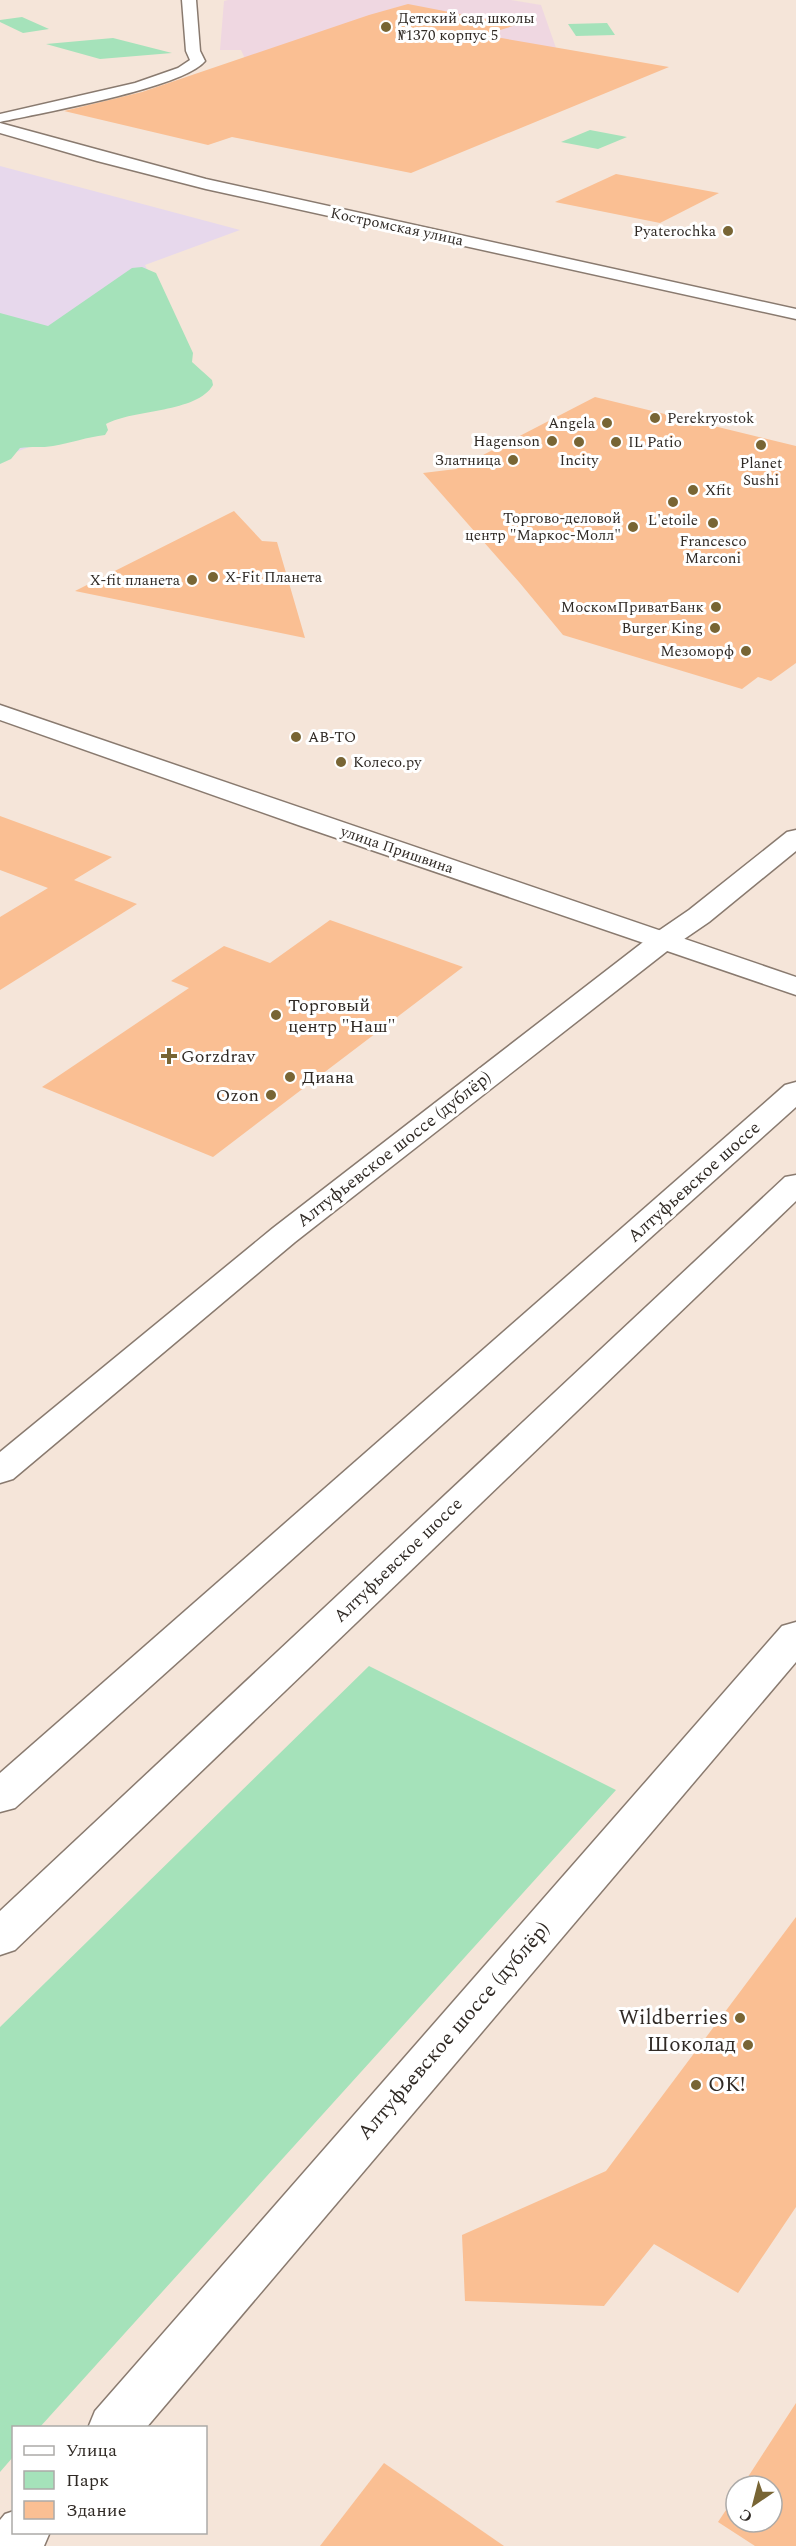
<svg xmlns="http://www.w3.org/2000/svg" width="796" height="2546" font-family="Spectral,serif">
<rect width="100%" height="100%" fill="#f5e5d9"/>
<path fill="#efd7e1" d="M228,0H511L541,5L570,88L246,61L241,50H220L224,1Z"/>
<path fill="#e7d8ec" d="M0,166L240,230L145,265L201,382L0,458Z"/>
<g fill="#a5e2ba">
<path d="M22,17L49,29L23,33L0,22V20Z"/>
<path d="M607,23L615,35L576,36L568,24Z"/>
<path d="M113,38L172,53L100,59L46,44Z"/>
<path d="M590,130L627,137L598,149L561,142Z"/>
<path d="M142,267L156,273L193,353L192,362L212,380L213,385C197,413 134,409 106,424L108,430L105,435C87,437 71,443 53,446C42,448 31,446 20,448L11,459L0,464V313L48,326L132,268Z"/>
<path d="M369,1666L616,1790L40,2427L14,2428L13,2457L0,2472V2027Z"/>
</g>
<g fill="#fabf93">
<path d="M408,4L516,25L484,35L669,67L411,173L232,137L208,145L64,111L142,92L369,15Z"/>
<path d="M616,174L719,193L660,223L555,202Z"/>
<path d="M595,397L796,446V663L771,681L758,677L742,689L563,635L519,582L423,473L456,469Z"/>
<path d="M234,511L262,541L277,542L305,638L75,591Z"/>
<path d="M0,816L112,857L74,880L137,904L0,990V917L48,888L0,870Z"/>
<path d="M330,920L463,967L213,1157L42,1087L189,988L171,981L224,946L270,963Z"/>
<path d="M796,1917V2207L738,2293L654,2244L604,2306L465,2301L462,2235L606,2171Z"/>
<path d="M796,2403V2546H755L718,2522L736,2495V2522H772V2486H742Z"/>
<path d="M384,2463L504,2546H320Z"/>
</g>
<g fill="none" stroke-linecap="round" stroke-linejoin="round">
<defs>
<path id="minor" d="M182,0H196L200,51L205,61C183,88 40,113 0,122V114L135,83L178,68L190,60L186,51Z"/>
<g id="tertiary">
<path d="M0,123L206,179L796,309V319L206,189L97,161L0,133Z"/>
<path d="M0,705L796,977V995L301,826L0,720Z"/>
<path d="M796,1622V1662L146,2428H88L95,2411L782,1626Z"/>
<path d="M14,2511V2532H50L44,2546H0V2520L5,2514Z"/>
</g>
<path id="secondary" d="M796,830V851L709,922L671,948L295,1242L13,1479L0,1483V1452L273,1228L651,936L689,910L787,832Z"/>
<g id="primary">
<path d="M796,1082V1107L15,1808L0,1812V1773L785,1085Z"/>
<path d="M796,1175V1201L15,1950L0,1955V1911L785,1177Z"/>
</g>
</defs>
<use href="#minor" stroke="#897a6f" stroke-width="3"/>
<use href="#tertiary" stroke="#897a6f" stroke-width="3"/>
<use href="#secondary" stroke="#897a6f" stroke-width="3"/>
<use href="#primary" stroke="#897a6f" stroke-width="3"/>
<use href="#minor" fill="#fff" fill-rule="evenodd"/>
<use href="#tertiary" fill="#fff" fill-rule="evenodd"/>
<use href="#secondary" fill="#fff" fill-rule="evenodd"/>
<use href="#primary" fill="#fff" fill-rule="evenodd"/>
</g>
<g fill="#786534" stroke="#fff" stroke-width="2">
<circle cx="386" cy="27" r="6"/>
<circle cx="728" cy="231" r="6"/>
<circle cx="655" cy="418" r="6"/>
<circle cx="607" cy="423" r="6"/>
<circle cx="552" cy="441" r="6"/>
<circle cx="579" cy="442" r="6"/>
<circle cx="616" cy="442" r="6"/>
<circle cx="761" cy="445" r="6"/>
<circle cx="513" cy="460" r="6"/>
<circle cx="693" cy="490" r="6"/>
<circle cx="673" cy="502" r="6"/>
<circle cx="713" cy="523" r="6"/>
<circle cx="633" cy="527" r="6"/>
<circle cx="213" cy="577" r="6"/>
<circle cx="192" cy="580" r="6"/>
<circle cx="716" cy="607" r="6"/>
<circle cx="715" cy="628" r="6"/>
<circle cx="746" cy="651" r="6"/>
<circle cx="296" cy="737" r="6"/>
<circle cx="341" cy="762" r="6"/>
<circle cx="276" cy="1015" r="6"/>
<path d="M166 1047h6v6h6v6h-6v6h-6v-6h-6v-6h6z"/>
<circle cx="290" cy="1077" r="6"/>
<circle cx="271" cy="1095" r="6"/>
<circle cx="740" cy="2018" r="6"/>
<circle cx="748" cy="2045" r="6"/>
<circle cx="696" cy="2085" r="6"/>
</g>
<g text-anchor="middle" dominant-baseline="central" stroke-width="6" stroke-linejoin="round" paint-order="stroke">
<g font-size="15" fill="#302a25" stroke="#fff" text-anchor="end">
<text x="398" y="18" text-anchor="start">Детский сад школы<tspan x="398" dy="17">№1370 корпус 5</tspan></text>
<text x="716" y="231">Pyaterochka</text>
<text x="667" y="418" text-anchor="start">Perekryostok</text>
<text x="595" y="423">Angela</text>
<text x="540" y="441">Hagenson</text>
<text x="628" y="442" text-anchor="start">IL Patio</text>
<text x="501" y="460">Златница</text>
<text x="579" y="460" text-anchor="middle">Incity</text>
<text x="761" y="463" text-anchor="middle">Planet<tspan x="761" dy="17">Sushi</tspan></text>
<text x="705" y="490" text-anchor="start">Xfit</text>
<text x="621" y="518">Торгово-деловой<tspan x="621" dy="17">центр "Маркос-Молл"</tspan></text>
<text x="673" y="520" text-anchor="middle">L'etoile</text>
<text x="713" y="541" text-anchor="middle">Francesco<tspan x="713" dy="17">Marconi</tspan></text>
<text x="225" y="577" text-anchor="start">X-Fit Планета</text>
<text x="180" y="580">X-fit планета</text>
<text x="704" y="607">МоскомПриватБанк</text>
<text x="703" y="628">Burger King</text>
<text x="734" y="651">Мезоморф</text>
<text x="308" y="737" text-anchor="start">АВ-ТО</text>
<text x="353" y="762" text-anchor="start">Колесо.ру</text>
</g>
<g font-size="15" fill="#302a25" stroke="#fff">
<text transform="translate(397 227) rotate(12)">Костромская улица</text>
<text transform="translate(397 850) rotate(19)">улица Пришвина</text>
</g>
<g font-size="18" fill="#302a25" stroke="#fff" text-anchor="start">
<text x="288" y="1005">Торговый<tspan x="288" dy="21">центр "Наш"</tspan></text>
<text x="181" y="1056">Gorzdrav</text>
<text x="302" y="1077">Диана</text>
<text x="259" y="1095" text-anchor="end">Ozon</text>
</g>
<g font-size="18" fill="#302a25" stroke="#fff">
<text transform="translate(394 1149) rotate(-38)">Алтуфьевское шоссе (дублёр)</text>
<text transform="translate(694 1182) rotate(-42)">Алтуфьевское шоссе</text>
<text transform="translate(398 1560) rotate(-44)">Алтуфьевское шоссе</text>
</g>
<g font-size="21" fill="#302a25" stroke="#fff" text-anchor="end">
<text x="728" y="2018">Wildberries</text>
<text x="736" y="2045">Шоколад</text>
<text x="708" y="2085" text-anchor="start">OK!</text>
</g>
<g font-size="21" fill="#302a25" stroke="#fff">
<text transform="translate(454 2031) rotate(-49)">Алтуфьевское шоссе (дублёр)</text>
</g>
</g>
<rect x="12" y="2426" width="195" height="108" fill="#ffffff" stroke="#acaaa8" stroke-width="1.5"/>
<rect x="24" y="2446" width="30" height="9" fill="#ffffff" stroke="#acaaa8" stroke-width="1.5"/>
<text x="66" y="2456" font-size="18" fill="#302a25">Улица</text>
<rect x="24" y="2471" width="30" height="18" fill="#a5e2ba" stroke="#acaaa8" stroke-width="1.5"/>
<text x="66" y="2486" font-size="18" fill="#302a25">Парк</text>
<rect x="24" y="2501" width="30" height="18" fill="#fabf93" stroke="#acaaa8" stroke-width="1.5"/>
<text x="66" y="2516" font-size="18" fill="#302a25">Здание</text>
<g transform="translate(754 2504) rotate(215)"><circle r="28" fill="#ffffff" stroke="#acaaa8" stroke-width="1.5"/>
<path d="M0-4.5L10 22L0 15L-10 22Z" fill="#786534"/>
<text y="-9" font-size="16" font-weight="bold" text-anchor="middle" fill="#302a25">С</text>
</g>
</svg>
